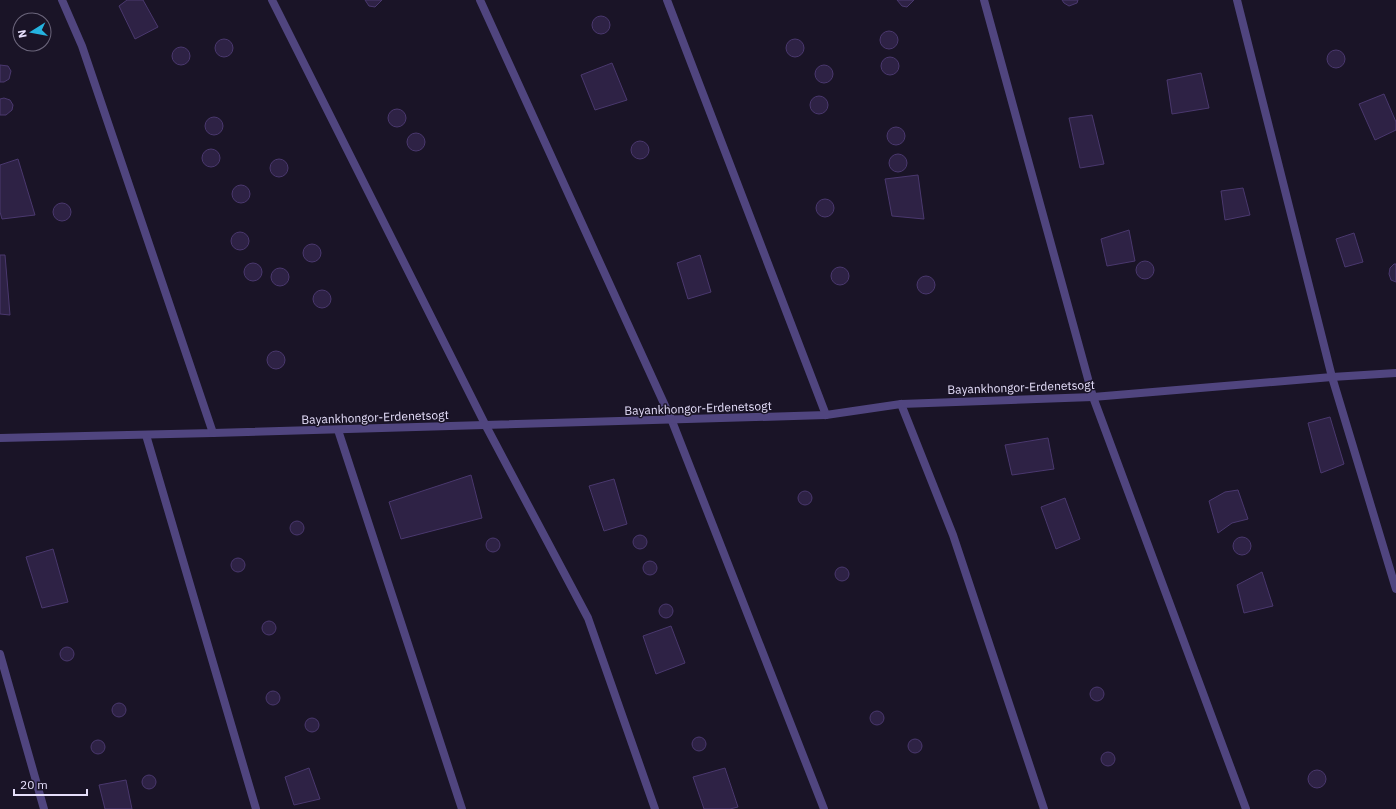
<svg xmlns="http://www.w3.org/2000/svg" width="1396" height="809" font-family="'IBM Plex Sans',sans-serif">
<rect width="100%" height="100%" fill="#1a1427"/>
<g fill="#2e2245" stroke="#4a386e">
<path d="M127,0H143L158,27L135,39L119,6Z"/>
<path d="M365,0H382L375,7L369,6Z"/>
<path d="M897,0H914L907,7L902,6Z"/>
<path d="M1062,0H1078L1077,3L1069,6L1064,3Z"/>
<circle cx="601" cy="25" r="9"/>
<circle cx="889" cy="40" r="9"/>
<circle cx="224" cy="48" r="9"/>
<circle cx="795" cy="48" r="9"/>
<circle cx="181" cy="56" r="9"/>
<circle cx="1336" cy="59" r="9"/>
<circle cx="890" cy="66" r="9"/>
<path d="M612,63L627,100L595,110L581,75Z"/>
<path d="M0,65L8,66L11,71L9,79L4,82H0Z"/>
<circle cx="824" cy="74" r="9"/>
<path d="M1201,73L1209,108L1172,114L1167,80Z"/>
<path d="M1384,94L1396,122V130L1375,140L1359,104Z"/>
<circle cx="819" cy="105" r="9"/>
<path d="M4,98L10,100L13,105L12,110L6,115H0V99Z"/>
<circle cx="397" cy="118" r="9"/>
<path d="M1092,115L1104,164L1080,168L1069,118Z"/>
<circle cx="214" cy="126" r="9"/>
<circle cx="896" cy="136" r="9"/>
<circle cx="416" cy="142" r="9"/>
<circle cx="640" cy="150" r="9"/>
<circle cx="211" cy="158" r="9"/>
<circle cx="898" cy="163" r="9"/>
<path d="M18,159L35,215L2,219L0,212V165Z"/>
<circle cx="279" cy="168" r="9"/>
<path d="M918,175L924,219L892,216L885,179Z"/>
<circle cx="241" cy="194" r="9"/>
<path d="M1243,188L1250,215L1225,220L1221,191Z"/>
<circle cx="825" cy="208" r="9"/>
<circle cx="62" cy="212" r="9"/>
<path d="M1129,230L1135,261L1107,266L1101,239Z"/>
<circle cx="240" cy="241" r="9"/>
<path d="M1354,233L1363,262L1345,267L1336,239Z"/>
<circle cx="312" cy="253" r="9"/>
<path d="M0,255H5L10,315L0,314Z"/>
<path d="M700,255L711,292L688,299L677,263Z"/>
<circle cx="1145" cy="270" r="9"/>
<circle cx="253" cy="272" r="9"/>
<path d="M1394,264H1396V282L1391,280L1389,274L1390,268Z"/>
<circle cx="840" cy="276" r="9"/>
<circle cx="280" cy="277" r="9"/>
<circle cx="926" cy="285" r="9"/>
<circle cx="322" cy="299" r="9"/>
<circle cx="276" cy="360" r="9"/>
<path d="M1330,417L1344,464L1321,473L1308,423Z"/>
<path d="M1048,438L1054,469L1012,475L1005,445Z"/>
<path d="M471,475L482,518L401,539L389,502Z"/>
<path d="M614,479L627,524L604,531L589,486Z"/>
<path d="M1238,490L1248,519L1232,523L1218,533L1209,501L1225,492Z"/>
<circle cx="805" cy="498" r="7"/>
<path d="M1065,498L1080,539L1056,549L1041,507Z"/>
<circle cx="297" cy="528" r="7"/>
<circle cx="640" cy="542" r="7"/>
<circle cx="1242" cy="546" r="9"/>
<circle cx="493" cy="545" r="7"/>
<path d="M53,549L68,602L42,608L26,557Z"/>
<circle cx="238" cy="565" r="7"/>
<circle cx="650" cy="568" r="7"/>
<circle cx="842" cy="574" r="7"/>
<path d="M1262,572L1273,606L1244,613L1237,585Z"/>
<circle cx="666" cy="611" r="7"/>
<circle cx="269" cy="628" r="7"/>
<path d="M671,626L685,663L656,674L643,636Z"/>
<circle cx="67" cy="654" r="7"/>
<circle cx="1097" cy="694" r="7"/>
<circle cx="273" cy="698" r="7"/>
<circle cx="119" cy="710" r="7"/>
<circle cx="877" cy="718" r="7"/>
<circle cx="312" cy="725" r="7"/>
<circle cx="699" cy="744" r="7"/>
<circle cx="915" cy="746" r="7"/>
<circle cx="98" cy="747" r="7"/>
<circle cx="1108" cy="759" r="7"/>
<path d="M309,768L320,799L294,805L285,777Z"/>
<path d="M725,768L738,807L730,809H704L693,777Z"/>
<circle cx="1317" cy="779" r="9"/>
<circle cx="149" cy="782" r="7"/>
<path d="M126,780L132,809H105L99,785Z"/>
</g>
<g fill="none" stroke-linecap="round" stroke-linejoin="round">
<g stroke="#50457f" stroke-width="8">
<path d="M272,0L486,426L588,618L655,809"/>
<path d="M480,0L672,421L824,809"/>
<path d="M667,0L826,415"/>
<path d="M984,0L1093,397L1246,809"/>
<path d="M1237,0L1332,377L1396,589"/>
<path d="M901,404L953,535L1044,809"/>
<path d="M338,430L462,809"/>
<path d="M146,435L256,809"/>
<path d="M0,438L213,433L82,46L62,0"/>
<path d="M0,654L44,809"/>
</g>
<path stroke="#50457f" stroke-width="8" d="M213,433L826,415L901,404L1093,397L1332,377L1396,373"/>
</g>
<g text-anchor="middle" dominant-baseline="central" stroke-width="3" stroke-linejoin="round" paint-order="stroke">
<g font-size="12" fill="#e5defa" stroke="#1a1427">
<text transform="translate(1021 387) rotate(-2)">Bayankhongor-Erdenetsogt</text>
<text transform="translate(698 408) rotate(-2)">Bayankhongor-Erdenetsogt</text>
<text transform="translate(375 417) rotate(-2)">Bayankhongor-Erdenetsogt</text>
</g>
</g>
<g transform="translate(32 32) rotate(259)"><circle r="19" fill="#1a1427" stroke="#6b657b"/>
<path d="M0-3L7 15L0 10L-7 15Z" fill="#25b3e0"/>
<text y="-6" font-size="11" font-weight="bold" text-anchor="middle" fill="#e5defa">N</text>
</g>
<path d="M14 789v6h73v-6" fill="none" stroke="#e5defa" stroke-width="2"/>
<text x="20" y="789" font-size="12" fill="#e5defa" stroke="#1a1427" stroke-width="3" paint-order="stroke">20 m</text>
</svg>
